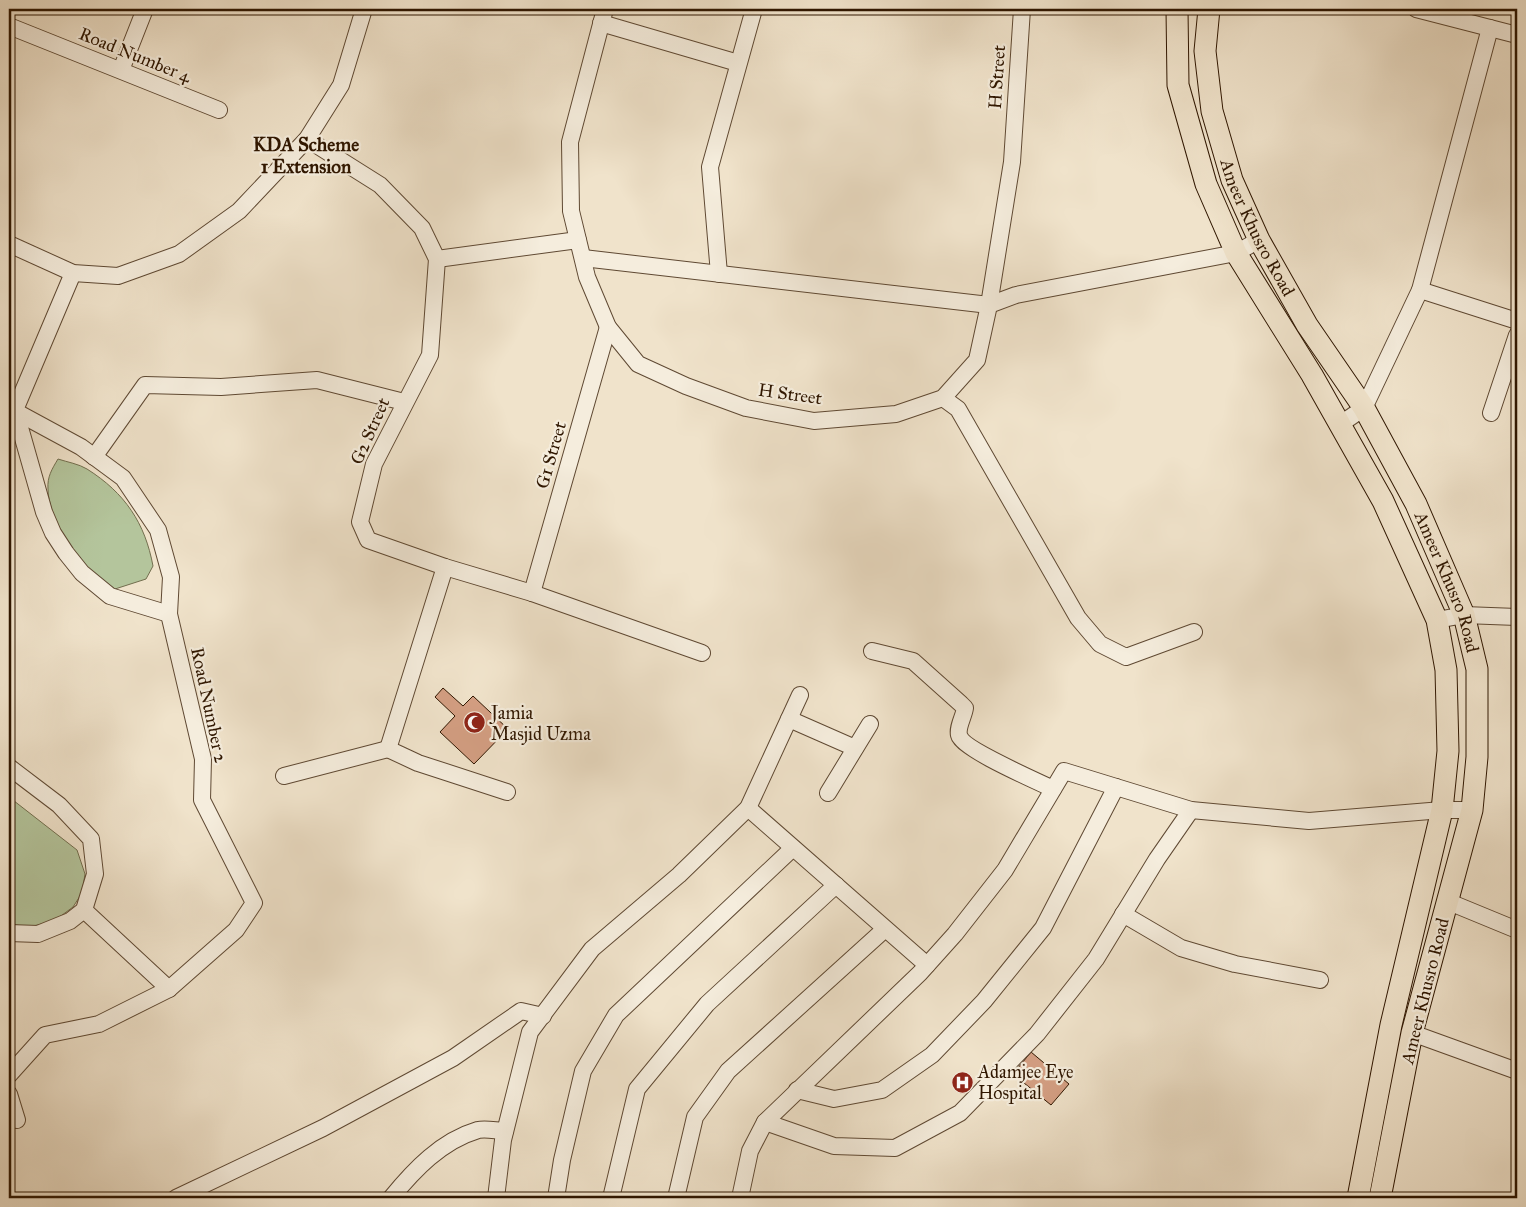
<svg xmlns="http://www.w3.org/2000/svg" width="1526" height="1207" font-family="'IM FELL Great Primer',serif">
<rect width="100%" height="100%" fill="#f0e3cb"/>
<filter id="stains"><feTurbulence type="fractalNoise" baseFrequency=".004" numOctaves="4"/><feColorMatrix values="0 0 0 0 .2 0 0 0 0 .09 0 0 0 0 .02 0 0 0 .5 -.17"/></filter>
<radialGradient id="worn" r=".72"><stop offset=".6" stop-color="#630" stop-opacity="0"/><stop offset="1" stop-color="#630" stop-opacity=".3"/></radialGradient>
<g fill="#b4c59c" stroke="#726e4e">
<path d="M58,459C67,462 79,464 87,469C125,493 145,523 153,566L146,579L115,589C108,584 99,579 92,574C73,556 48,515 48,489C47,477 52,469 58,459Z"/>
<path d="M9,797L77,850L85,874L82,893L73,907L54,921L29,927L9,924Z"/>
</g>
<g fill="#d49f83" stroke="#2f1600">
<path d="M443,688L463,706L473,696L508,729L474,764L440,732L455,716L435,697Z"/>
<path d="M1031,1052L1069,1084L1051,1105L1013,1074Z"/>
</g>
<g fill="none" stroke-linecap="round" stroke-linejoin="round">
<defs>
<g id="minor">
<path d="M605,9L570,142L571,211L587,277L608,327L638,364L686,386L746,408L814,421L896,414L943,398L977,360L989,305L1012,162L1022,9"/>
<path d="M1416,9L1517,35"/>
<path d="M601,23L738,63"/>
<path d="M9,26L219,110"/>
<path d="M121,70L145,9"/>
<path d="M307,139L380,185L422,228L437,259L430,355L374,464L360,522L368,540L445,567L532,593L702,653"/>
<path d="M9,244L73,273L118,276L179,254L239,211L307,139L341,85L364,9"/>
<path d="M583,258L989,305L1016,295L1236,253L1259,240"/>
<path d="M437,259L578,240"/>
<path d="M73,273L15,410L44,512L53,533L66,553L82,573L110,596L169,614"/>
<path d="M719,274L710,167L754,9"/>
<path d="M1420,290L1517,321"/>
<path d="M943,398L958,409L1078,618L1100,644L1126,657L1194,632"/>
<path d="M9,408L81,447L123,478L158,530L171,577L169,614L203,759L202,800L254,903L236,930L169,989L99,1024L45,1035L9,1075"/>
<path d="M1491,413L1517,335"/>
<path d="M1339,425L1364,408L1420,290L1490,28"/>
<path d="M94,457L145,385L221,387L317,380L404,402"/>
<path d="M445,567L388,749L418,763L507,792"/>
<path d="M532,593L608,327"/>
<path d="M1437,620L1464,615L1517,617"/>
<path d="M872,651L913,661L961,704L965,708C964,716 957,727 959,735C962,749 1037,781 1053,789"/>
<path d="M789,719L855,748"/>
<path d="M9,767L59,805L91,839L95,874L84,910L70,921L38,934L9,933"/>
<path d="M284,776L388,749"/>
<path d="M828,793L870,724"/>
<path d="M748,808L927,965"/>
<path d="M1449,902L1517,930"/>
<path d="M84,910L169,989"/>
<path d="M1123,914L1181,948L1235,964L1320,980"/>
<path d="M1412,1033L1517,1071"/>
<path d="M797,1090L834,1099L882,1090L932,1055L984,1001L1043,928L1116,787"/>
<path d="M9,1094L17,1120"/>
<path d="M765,1122L834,1146L895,1148L960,1113L1037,1034L1096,959L1157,859L1191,810"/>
<path d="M176,1198L323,1128L453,1058L521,1011L543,1016"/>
<path d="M391,1198C414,1170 441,1141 478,1130C486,1128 497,1131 505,1131"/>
<path d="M496,1198L503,1140L530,1032L592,949L679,875L748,808L800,695"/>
<path d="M556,1198L562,1160L583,1071L616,1015L793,848"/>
<path d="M611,1198L637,1089L707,1004L836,885"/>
<path d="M676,1198L695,1117L728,1071L885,929"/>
<path d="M740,1198L750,1151L765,1122L920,973L955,934L1005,870L1064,771L1191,810L1309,821L1442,810H1472"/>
</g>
<g id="major">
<path d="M1177,9L1178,85L1206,184L1236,253L1312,375L1383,501L1437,620L1446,670L1448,751L1442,810L1391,1025L1358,1198"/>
<path id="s1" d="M1209,9L1205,51L1212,111L1232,180L1259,240L1307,325L1364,408L1416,504L1464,615L1477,669V757L1472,810L1412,1033L1380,1198"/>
</g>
</defs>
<use href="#minor" stroke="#5f4933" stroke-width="18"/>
<use href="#major" stroke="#2f1600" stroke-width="23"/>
<use href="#minor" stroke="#f5eddd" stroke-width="16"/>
<use href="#major" stroke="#f0e3cb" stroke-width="21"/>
</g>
<defs>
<symbol id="mosque-disc" viewBox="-11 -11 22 22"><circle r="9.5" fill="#8f2418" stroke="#f5eddd"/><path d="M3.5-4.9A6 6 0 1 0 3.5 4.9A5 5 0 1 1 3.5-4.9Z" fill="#fff"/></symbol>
<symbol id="hospital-disc" viewBox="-11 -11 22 22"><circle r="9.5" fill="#8f2418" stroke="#f5eddd"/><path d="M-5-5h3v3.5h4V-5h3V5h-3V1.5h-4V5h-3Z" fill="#fff"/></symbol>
</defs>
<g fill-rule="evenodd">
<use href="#mosque-disc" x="462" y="710" width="25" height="25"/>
<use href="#hospital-disc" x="950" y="1070" width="25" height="25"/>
</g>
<g text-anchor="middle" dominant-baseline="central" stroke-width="4.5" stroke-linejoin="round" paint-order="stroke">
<g font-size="18" fill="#2f1600" stroke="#f5eddd">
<text transform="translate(135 55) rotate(22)">Road Number 4</text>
<text transform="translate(997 77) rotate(-86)">H Street</text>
<text stroke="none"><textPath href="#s1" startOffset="228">Ameer Khusro Road</textPath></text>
<text transform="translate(790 394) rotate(8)">H Street</text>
<text transform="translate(370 431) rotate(-66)">G2 Street</text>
<text transform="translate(551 455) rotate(-74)">G1 Street</text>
<text stroke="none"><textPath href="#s1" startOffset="632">Ameer Khusro Road</textPath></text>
<text transform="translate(209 705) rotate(78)">Road Number 2</text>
<text transform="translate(1425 991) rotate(-76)">Ameer Khusro Road</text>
</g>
<g font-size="18" fill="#2f1600" stroke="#f5eddd" text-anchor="start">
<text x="491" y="713">Jamia<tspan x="491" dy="21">Masjid Uzma</tspan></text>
<text x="978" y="1072">Adamjee Eye<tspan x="978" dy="21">Hospital</tspan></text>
</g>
<g font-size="19" font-weight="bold" fill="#2f1600" stroke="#f5eddd">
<text x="306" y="144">KDA Scheme<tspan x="306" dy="22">1 Extension</tspan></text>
</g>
</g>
<rect width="1526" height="1207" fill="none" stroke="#f0e3cb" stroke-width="30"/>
<rect x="10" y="10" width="1506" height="1187" fill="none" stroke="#2f1600" stroke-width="2.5"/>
<rect x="15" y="15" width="1496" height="1177" fill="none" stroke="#2f1600"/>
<rect width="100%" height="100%" filter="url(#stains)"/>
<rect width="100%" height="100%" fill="url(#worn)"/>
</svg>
